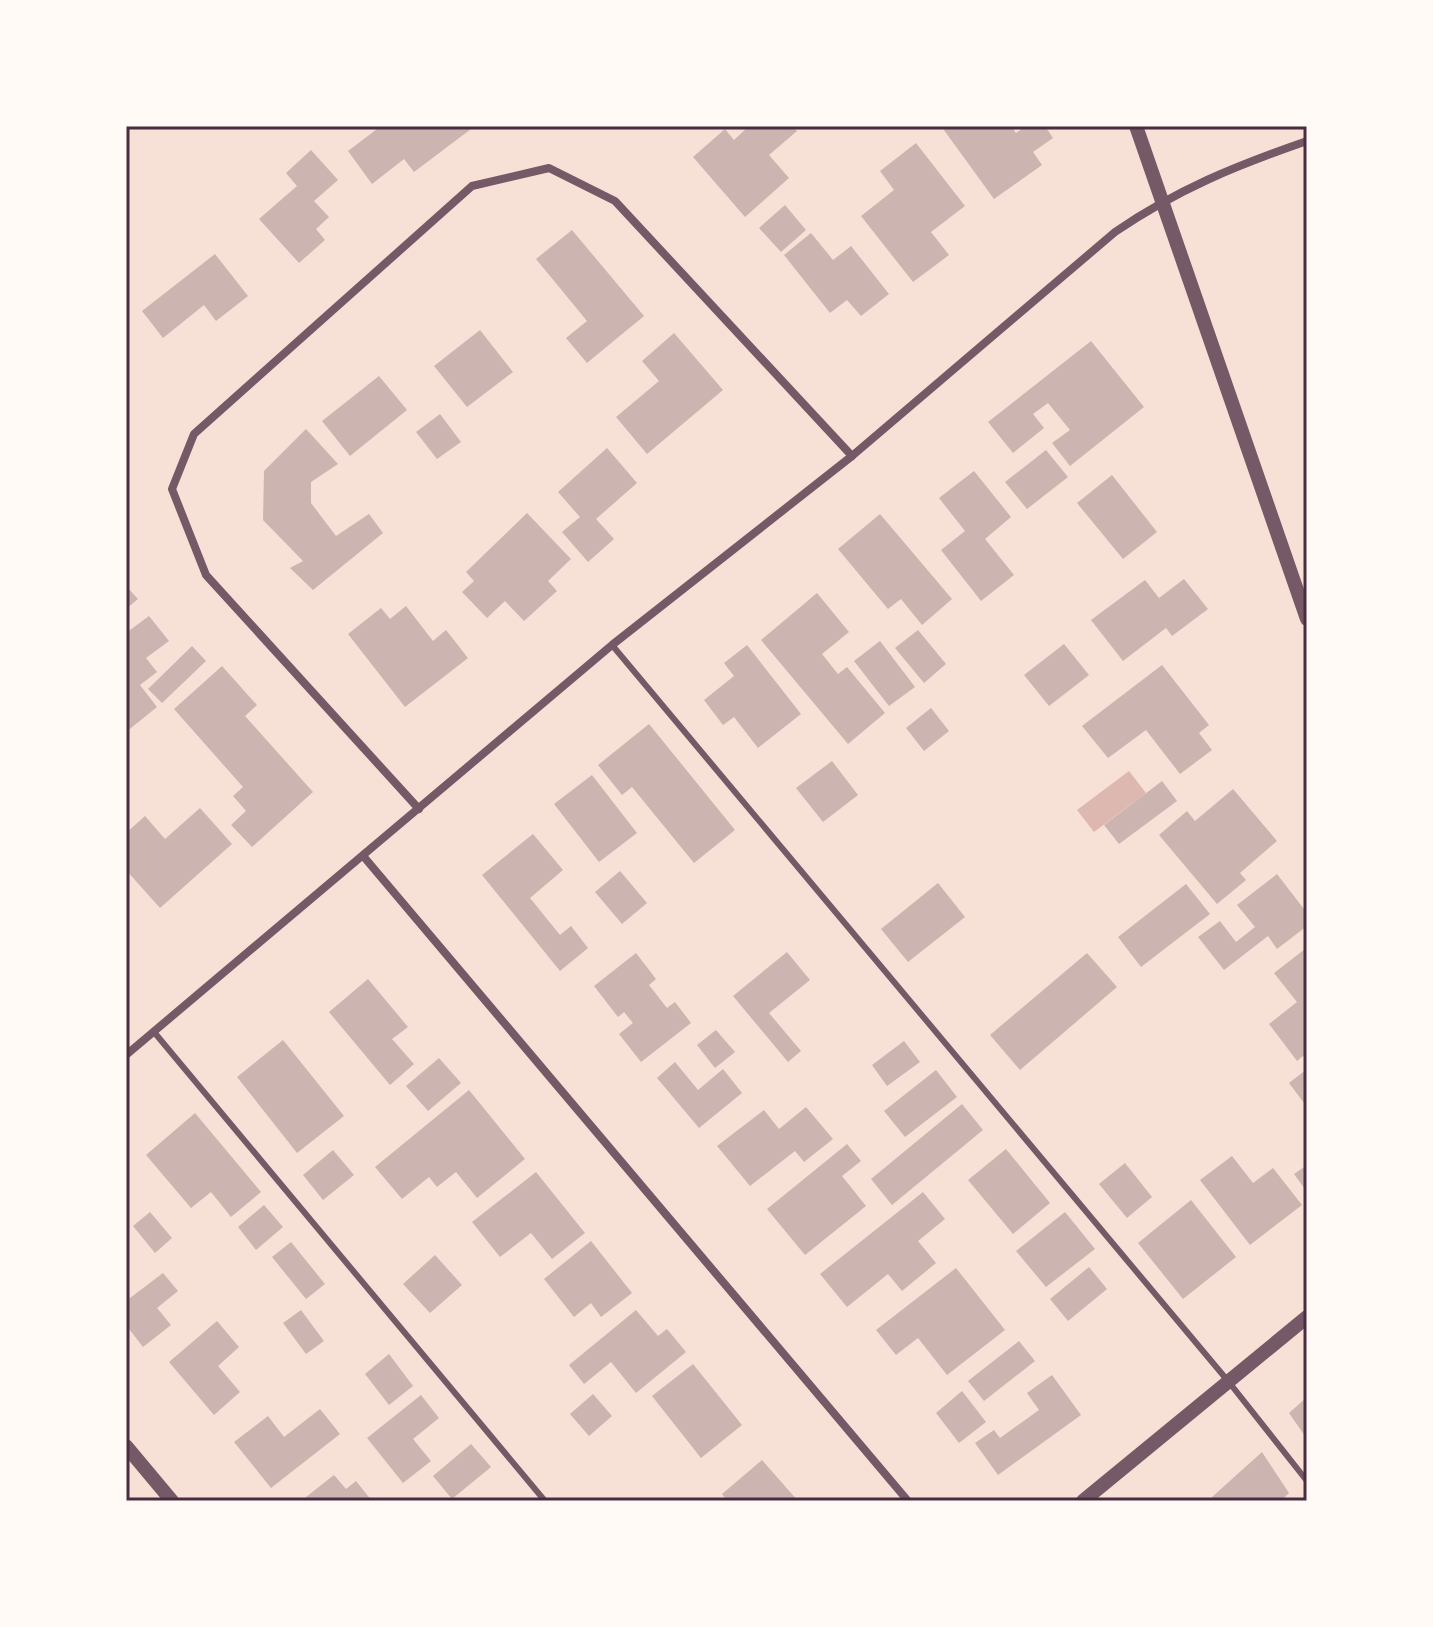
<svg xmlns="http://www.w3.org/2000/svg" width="1433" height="1627" font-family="Spectral,serif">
<rect width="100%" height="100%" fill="#f7e1d7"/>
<path fill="#dcb8b0" d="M1129,771L1146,793L1094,832L1077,810Z"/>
<g fill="#ccb4b1">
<path d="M381,126H475L414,172L404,159L372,184L348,151Z"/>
<path d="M749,126H793L797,131L769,155L789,178L745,217L693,157L725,129L734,140Z"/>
<path d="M941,126H1011L1016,133L1026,126H1045L1053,138L1033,152L1042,165L994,199Z"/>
<path d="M916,143L965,206L931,232L949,255L913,282L861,216L894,190L880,171Z"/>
<path d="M311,150L338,180L314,201L329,217L316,229L325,240L299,263L259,219L297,186L286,173Z"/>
<path d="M785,205L806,230L781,252L759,228Z"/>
<path d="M572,230L644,316L587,363L566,338L587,321L536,259Z"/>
<path d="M811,233L833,260L851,246L889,294L861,316L847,300L830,313L784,255Z"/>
<path d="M215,254L248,296L216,321L204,305L163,338L142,311Z"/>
<path d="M480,330L513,372L467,407L434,366Z"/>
<path d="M674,333L723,390L647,454L616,417L659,381L642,361Z"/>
<path d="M1091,341L1144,407L1070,466L1052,443L1070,430L1048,403L1033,414L1044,428L1013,453L988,422Z"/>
<path d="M379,376L407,410L350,456L322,421Z"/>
<path d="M440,414L461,442L437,459L416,432Z"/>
<path d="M306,429L338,464L311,482V503L336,536L369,514L383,533L313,590L290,568L303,561L263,520L264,471Z"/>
<path d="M607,448L637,483L596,519L614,539L588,562L562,532L580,517L558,492Z"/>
<path d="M1046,450L1068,477L1027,509L1005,482Z"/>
<path d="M974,471L1011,517L985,539L1014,575L981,601L941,550L965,531L939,498Z"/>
<path d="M1112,475L1157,532L1123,559L1077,503Z"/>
<path d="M527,513L571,559L548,581L557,591L524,621L505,601L487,618L462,592L474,581L466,572Z"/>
<path d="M880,514L952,599L922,625L901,599L888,609L838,549Z"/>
<path d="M1184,579L1208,609L1172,636L1166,628L1123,661L1091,620L1145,580L1159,598Z"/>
<path d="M126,586L138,599L126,609Z"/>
<path d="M817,593L849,632L822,654L838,674L847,667L885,713L848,744L761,640Z"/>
<path d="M406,606L433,641L446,630L468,658L405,707L348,634L381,608L390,619Z"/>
<path d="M149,616L169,641L146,658L157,672L140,685L157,707L126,732V633Z"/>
<path d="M918,630L946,664L924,683L895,648Z"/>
<path d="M880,641L915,687L889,706L854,661Z"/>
<path d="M1064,644L1089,675L1049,706L1024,675Z"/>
<path d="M747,645L801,714L758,748L734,717L723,725L704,700L734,676L724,663Z"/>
<path d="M192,646L206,661L162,703L148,689Z"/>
<path d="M1162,665L1209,725L1199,733L1212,750L1180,774L1146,730L1108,758L1082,726Z"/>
<path d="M222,666L257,705L245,716L313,792L252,847L231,825L246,811L233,796L243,787L174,709Z"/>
<path d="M931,708L949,731L924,751L906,728Z"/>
<path d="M649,724L735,830L694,863L632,787L622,795L598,765Z"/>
<path d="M832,761L858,795L823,822L796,788Z"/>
<path d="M592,775L637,833L599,862L554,804Z"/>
<path d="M1162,781L1177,801L1119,844L1104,825Z"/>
<path d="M1233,789L1277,841L1240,873L1246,880L1217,904L1159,835L1187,811L1195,821Z"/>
<path d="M200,808L232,844L160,908L126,870V833L145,816L165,839Z"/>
<path d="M533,834L563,870L530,898L560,935L571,926L588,948L560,971L482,875Z"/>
<path d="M620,871L647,903L622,924L595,892Z"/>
<path d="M1277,874L1307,913V926L1277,949L1268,936L1224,970L1198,937L1220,921L1236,942L1255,927L1237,905Z"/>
<path d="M938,883L965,917L908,962L881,929Z"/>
<path d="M1186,884L1210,914L1141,967L1118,937Z"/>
<path d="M1305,949L1307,1053L1297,1061L1269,1024L1297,1002L1274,973Z"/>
<path d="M787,952L810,980L769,1013L801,1051L788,1062L733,996Z"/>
<path d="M636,953L656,979L649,985L667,1008L675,1002L691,1023L641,1062L619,1034L633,1023L624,1012L618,1017L594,986Z"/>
<path d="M1087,953L1117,987L1020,1070L990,1035Z"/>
<path d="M368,979L408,1027L392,1039L414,1064L390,1085L329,1012Z"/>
<path d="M716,1030L735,1052L715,1068L697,1045Z"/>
<path d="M283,1040L344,1116L297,1153L237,1077Z"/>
<path d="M904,1041L920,1062L887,1086L872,1065Z"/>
<path d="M439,1058L461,1083L428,1111L406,1086Z"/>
<path d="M675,1062L698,1090L723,1069L742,1093L699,1128L657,1078Z"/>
<path d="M1307,1069V1107L1289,1083Z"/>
<path d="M936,1070L957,1097L905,1137L884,1111Z"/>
<path d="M469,1090L525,1159L477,1198L456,1172L437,1187L429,1177L402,1199L375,1167Z"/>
<path d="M962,1104L983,1130L892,1205L871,1179Z"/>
<path d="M806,1107L833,1139L804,1162L795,1151L750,1186L717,1146L764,1110L779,1129Z"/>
<path d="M195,1113L261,1192L231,1217L211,1192L191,1208L146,1155Z"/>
<path d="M847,1144L861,1161L842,1176L866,1206L805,1255L767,1209Z"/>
<path d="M1006,1149L1050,1203L1013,1234L968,1180Z"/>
<path d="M333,1150L354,1175L323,1200L303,1175Z"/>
<path d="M1232,1156L1253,1183L1273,1168L1302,1205L1250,1245L1200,1180Z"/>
<path d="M1125,1163L1152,1197L1127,1218L1099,1184Z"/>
<path d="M1307,1165V1192L1294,1174Z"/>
<path d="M536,1172L585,1233L552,1259L531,1233L500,1257L472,1222Z"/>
<path d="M923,1192L945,1219L918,1241L936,1263L902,1291L888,1274L847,1307L820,1274Z"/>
<path d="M1191,1200L1236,1257L1183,1299L1138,1243Z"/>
<path d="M264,1205L283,1227L256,1250L238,1227Z"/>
<path d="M150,1212L172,1238L155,1253L133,1226Z"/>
<path d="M1065,1212L1095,1249L1046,1287L1016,1251Z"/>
<path d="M591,1241L632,1293L601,1317L591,1303L574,1317L544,1279Z"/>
<path d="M291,1242L325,1284L306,1299L272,1257Z"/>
<path d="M435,1255L462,1285L430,1313L403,1284Z"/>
<path d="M1089,1267L1107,1289L1068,1321L1050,1299Z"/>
<path d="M956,1268L1005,1330L947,1375L918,1338L896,1355L876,1330Z"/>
<path d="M163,1273L178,1291L157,1308L171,1325L143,1347L126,1325V1301Z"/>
<path d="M301,1310L324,1341L306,1354L283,1323Z"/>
<path d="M636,1310L658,1336L667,1329L686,1352L636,1393L611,1362L584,1384L569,1365Z"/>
<path d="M217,1321L239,1347L218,1366L240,1392L214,1415L169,1362Z"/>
<path d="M1019,1341L1035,1361L984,1401L968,1381Z"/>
<path d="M389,1354L413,1386L389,1405L365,1374Z"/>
<path d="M693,1364L742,1425L701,1458L652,1396Z"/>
<path d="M1052,1375L1081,1415L998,1475L975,1443L994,1430L1000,1438L1039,1410L1027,1393Z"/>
<path d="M962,1391L986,1422L959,1443L936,1413Z"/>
<path d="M593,1394L612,1416L589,1436L570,1414Z"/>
<path d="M421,1395L439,1418L413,1439L431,1461L403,1483L367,1438Z"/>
<path d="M1307,1397V1439L1289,1413Z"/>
<path d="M320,1409L340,1434L271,1488L234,1442L268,1416L284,1437Z"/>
<path d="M471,1444L491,1467L452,1499L433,1476Z"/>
<path d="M1262,1452L1289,1493L1281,1501H1215L1212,1497Z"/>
<path d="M762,1460L798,1501H727L722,1494Z"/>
<path d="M334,1475L346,1489L356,1481L372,1501H301Z"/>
</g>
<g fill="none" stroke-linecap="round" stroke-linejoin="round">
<g stroke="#755966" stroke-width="6">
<path d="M612,645L1228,1381L1307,1481"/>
<path d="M154,1032L545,1501"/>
</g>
<g stroke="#755966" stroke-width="8">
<path d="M419,809L206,575L172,489L194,434L472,186L549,168L615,201L852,456"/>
<path d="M364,857L908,1501"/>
<path d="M126,1055L612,645L852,456L1115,232C1178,189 1235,166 1307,141"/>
</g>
<g stroke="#755966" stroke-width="14">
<path d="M1136,126L1307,619"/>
<path d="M126,1446L172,1501"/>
<path d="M1083,1501L1307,1317"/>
</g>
</g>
<rect width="1433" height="1627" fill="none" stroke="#fffaf5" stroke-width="256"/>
<rect x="128" y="128" width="1177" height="1371" fill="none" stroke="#4a2c40" stroke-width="3"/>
</svg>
